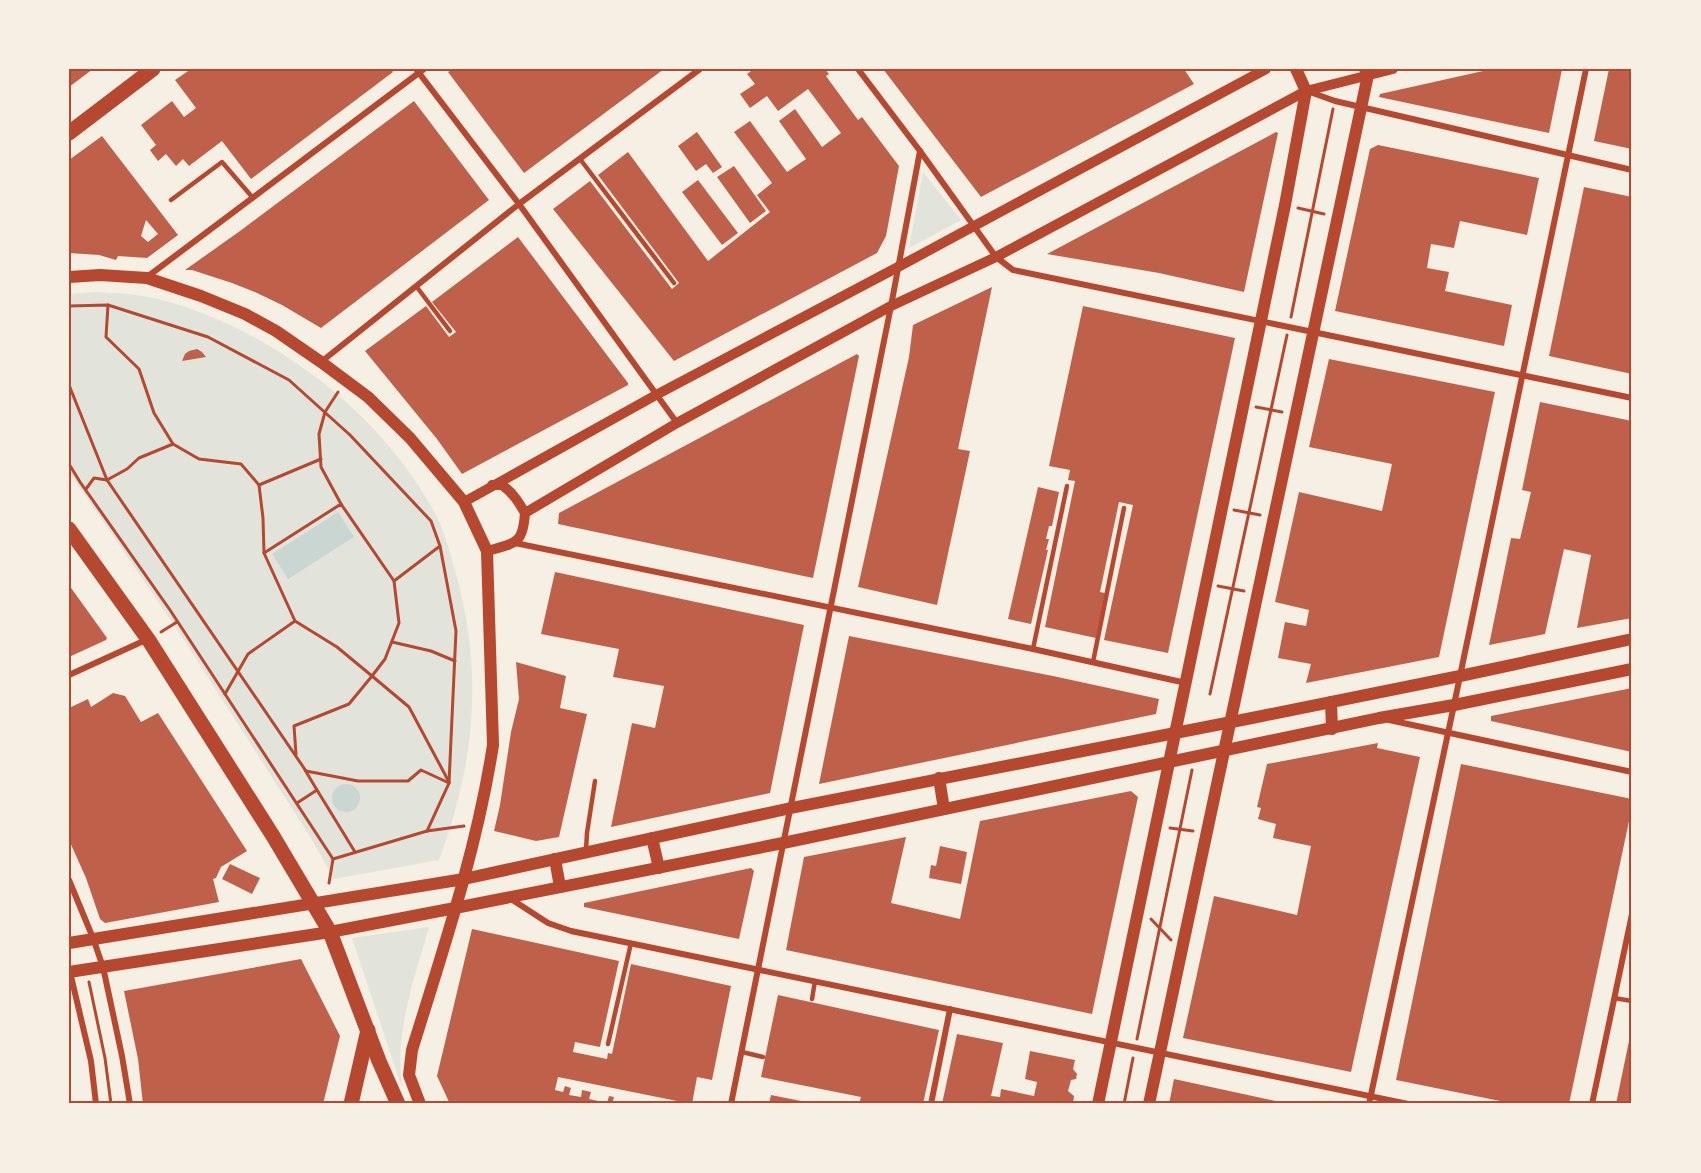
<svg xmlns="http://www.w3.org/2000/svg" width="1701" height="1173" font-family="'Playfair Display',serif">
<rect width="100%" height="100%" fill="#f6efe4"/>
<g fill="#e2e4dc">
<path d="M923,172L961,220L909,248Z"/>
<path d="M93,292C110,293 127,293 143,296C197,306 251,332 296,363C354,402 403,454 436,515C445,533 450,552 455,571C484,670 475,764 439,860L334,879L309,835L177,629L69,472V294Z"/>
<path d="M429,927C414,980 393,1036 403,1091L352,938Z"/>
</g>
<g fill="#c9d6d2">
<path d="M338,512L354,537L288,579L272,554Z"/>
<circle cx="346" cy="798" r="14"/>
</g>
<g fill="#bf614a" fill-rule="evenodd">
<path d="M69,69H93L69,87Z"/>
<path d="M191,69H391L393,72L251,179L222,141L189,166L183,159L176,166L166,154L158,161L150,150L156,145L141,125L172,101L184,117L196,108L175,80Z"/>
<path d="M453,69H664L524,173L448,72Z"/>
<path d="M754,69H825L829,74L826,76L858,120L862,117L899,166L886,236L877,253L674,361L553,209L590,181L672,289L679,283L598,175L628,152L708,261L770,212L757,195L772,183L734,132L750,121L787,172L806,159L779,121L795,109L822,147L841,133L808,89L778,111L767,96L750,108L740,94L755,84L747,74Z"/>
<path d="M883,69H1184L1194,84L981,197Z"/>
<path d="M1492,69H1562L1549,133L1379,97L1380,94Z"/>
<path d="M1609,69H1632V149L1594,141Z"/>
<path d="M414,101L489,200L321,328L282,305L257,293L232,283L192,270H185L240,231Z"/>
<path d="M697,132L722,167L713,173L706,164L696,171L678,146Z"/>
<path d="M1276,132L1278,133L1244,292L1159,273L1047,254Z"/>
<path d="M102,136L178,235L147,258L118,256L116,260L99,255L69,253V160ZM146,220L158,234L148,242L141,236Z"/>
<path d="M1378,145L1539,178L1527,235L1460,221L1454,248L1431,244L1427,268L1449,272L1445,291L1512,305L1504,346L1335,311L1370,149Z"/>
<path d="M734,166L766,211L750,223L717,177Z"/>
<path d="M698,180L738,233L722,245L682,192Z"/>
<path d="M1584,187L1632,197V374L1549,356Z"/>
<path d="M518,237L628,383V385L462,474L437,439L365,351L426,306L449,337L456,332L432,302Z"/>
<path d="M992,287L958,449L970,451L937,605L858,587L909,357L913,325Z"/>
<path d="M1083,306L1235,338L1168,653L1104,640L1133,505L1119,502L1100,592L1105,593L1096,638L1045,627L1075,481L1068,480L1070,470L1049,466Z"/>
<path d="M197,349L202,352L206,357L182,361L185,354L189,351Z"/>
<path d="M857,354L859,356L813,578L558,524L559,513Z"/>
<path d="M1329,359L1495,392L1439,657L1306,683L1311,664L1278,658L1285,622L1306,626L1309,610L1275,602L1299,492L1382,511L1392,464L1309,447Z"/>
<path d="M1540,402L1632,421V618L1577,628L1591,555L1564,549L1545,634L1489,645L1511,538L1520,539L1531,492L1522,490Z"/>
<path d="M1038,487L1059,492L1052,526H1049L1046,539H1049L1046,550H1048L1031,624L1008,619Z"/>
<path d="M555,572L804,625L770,793L611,827L632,723L655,728L664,686L613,677L619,649L541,634Z"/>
<path d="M69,585L107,638L106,640L69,657Z"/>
<path d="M849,636L1053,676L1159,699L1156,714L819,784Z"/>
<path d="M516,662L566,676L560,708L587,714L559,837L536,841L494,831L500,805L511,732L519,699Z"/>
<path d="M1632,688V752L1491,721V716Z"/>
<path d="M113,693L125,696L141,722L158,713L247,851L221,867L216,878L213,879L219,902L105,923L100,919L86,878L69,840V708L88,699L91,707Z"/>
<path d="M1378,743L1377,748L1420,757L1351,1072L1183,1038L1214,896L1297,915L1311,846L1273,838L1276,824L1258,819L1261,808L1257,807L1267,764Z"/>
<path d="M1461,764L1632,799V807L1569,1104H1515L1396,1080Z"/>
<path d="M1131,791L1138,797L1092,1014L786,950L804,857L906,837L891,903L960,919L980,821Z"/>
<path d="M940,846L967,852L961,884L929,878L931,865L936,866Z"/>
<path d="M230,864L260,878L252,894L222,879Z"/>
<path d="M751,868L754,871L739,939L584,907V903Z"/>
<path d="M472,929L619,961L600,1047L575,1042L573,1052L607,1059L608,1053L612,1054L631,964L731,986L712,1080L697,1077L692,1104L558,1077L555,1090L563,1092L565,1086L571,1088L569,1095L581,1097L582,1090L591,1092L589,1099L607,1103L609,1096L614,1097L612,1104H450L437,1076Z"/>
<path d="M301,959L340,1036L323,1104H143L138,1059L124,991Z"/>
<path d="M778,995L939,1030L923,1104H859L861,1097L761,1077Z"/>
<path d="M957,1034L1003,1043L991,1096L1000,1097L1001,1089L1034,1096L1037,1082L1025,1079L1030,1051L1075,1060L1073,1069L1077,1074L1076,1079L1071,1080L1068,1091L1074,1096L1073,1104H942Z"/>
<path d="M1630,1036H1632V1104H1616Z"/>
<path d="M1174,1079L1285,1103V1104H1169Z"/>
<path d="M771,1095L811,1103L810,1104H769Z"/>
</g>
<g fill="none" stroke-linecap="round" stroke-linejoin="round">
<g stroke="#b5482f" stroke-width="3">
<path d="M1298,208L1324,214"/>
<path d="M108,305L106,337L139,369L154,413L173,444L199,459L241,464L259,485L263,518L264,553"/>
<path d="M69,306L108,305L208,337L289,380L350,435L431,521L440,546L456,631L449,783L427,831"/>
<path d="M1291,317L1333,109"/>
<path d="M69,385L107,480L306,771"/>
<path d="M338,392L325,412L319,434L321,467L341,504"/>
<path d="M1256,407L1282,412"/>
<path d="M69,464L80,482L170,610L333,859L427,831L464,826"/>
<path d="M259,485L321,459"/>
<path d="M86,489L94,478L107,480L127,469L139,458L173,444"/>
<path d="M1234,510L1260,515"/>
<path d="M394,581L399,623L385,659L372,676L409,707L449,782"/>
<path d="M1218,586L1244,591"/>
<path d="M295,621L337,647L372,676L349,704L294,726L296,754"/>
<path d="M161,632L177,622"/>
<path d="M392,642L431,651L455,661"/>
<path d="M225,694L248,654L295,621L264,553L341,504L394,581L440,546"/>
<path d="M1210,694L1287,335"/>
<path d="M306,771L358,781H408L421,770L449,783"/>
<path d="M317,790L355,852"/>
<path d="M297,803L317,790L305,770"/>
<path d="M1170,828L1193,831"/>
<path d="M329,883L333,859"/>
<path d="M1151,919L1171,940"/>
<path d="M89,982L105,1058L111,1104"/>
<path d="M1137,1039L1192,770"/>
<path d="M1124,1104L1133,1058"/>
</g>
<g stroke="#b5482f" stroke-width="4.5">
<path d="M580,159L674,283"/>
<path d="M171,200L222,162L253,198"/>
<path d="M416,286L450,331"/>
<path d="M1033,649L1067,486"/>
<path d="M1093,662L1124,508"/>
<path d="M586,850L587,833L595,781"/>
<path d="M1614,998L1632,1001"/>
<path d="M812,999L815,981"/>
<path d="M608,1044L631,943"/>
<path d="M742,1052L763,1057"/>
</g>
<g stroke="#b5482f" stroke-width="6">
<path d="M416,69L519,204L677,423"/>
<path d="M858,69L920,151L996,257L1013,270L1632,398"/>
<path d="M1307,91L1335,101L1632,170"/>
<path d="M147,277L424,69"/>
<path d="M321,362L519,204L700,69"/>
<path d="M515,543L1033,649L1186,683"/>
<path d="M69,675L148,639"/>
<path d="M1389,720L1632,772"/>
<path d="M69,880L93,938L103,967L122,1056L130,1104"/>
<path d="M511,899L548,923L571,931L1408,1104"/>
<path d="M70,972L91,1061L96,1104"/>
<path d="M731,1104L891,306L920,151"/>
<path d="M931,1104L950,1009"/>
<path d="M1369,1104L1454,705L1586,69"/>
<path d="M1592,1104L1632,914"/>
</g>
<g stroke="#b5482f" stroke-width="10">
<path d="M492,485H502C513,493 518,501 525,513"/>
<path d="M464,502L656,395L898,267L1266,69"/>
<path d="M487,551C515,543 523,545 525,513L677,423L891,306L996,257L1306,91L1393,69"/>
</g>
<g stroke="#b5482f" stroke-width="12">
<path d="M69,277L100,275L147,278L201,296L245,314L276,331L321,362L368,397L410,438L464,502L487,551L493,745C477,849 443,950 412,1050L409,1075L420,1104"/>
<path d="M1331,702L1332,729"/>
<path d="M939,778L944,809"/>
<path d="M652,838L659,868"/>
<path d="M555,859L560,887"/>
<path d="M69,943L464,879L791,808L1252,718L1460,676L1632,639"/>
<path d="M69,972L330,932L455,908L783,843L1379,718L1454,705L1632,669"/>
<path d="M1098,1104L1285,205L1306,91L1296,69"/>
<path d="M1149,1104L1368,75L1365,69"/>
</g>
<g stroke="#b5482f" stroke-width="15">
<path d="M69,133L153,69"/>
<path d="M69,529L148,639L273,836L330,932L379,1061L398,1104"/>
<path d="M351,1104L368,1030"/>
</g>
</g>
<rect width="1701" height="1173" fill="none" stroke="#f6efe4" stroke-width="141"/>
<rect x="70" y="70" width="1560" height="1032" fill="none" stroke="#b5482f" stroke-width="2"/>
</svg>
